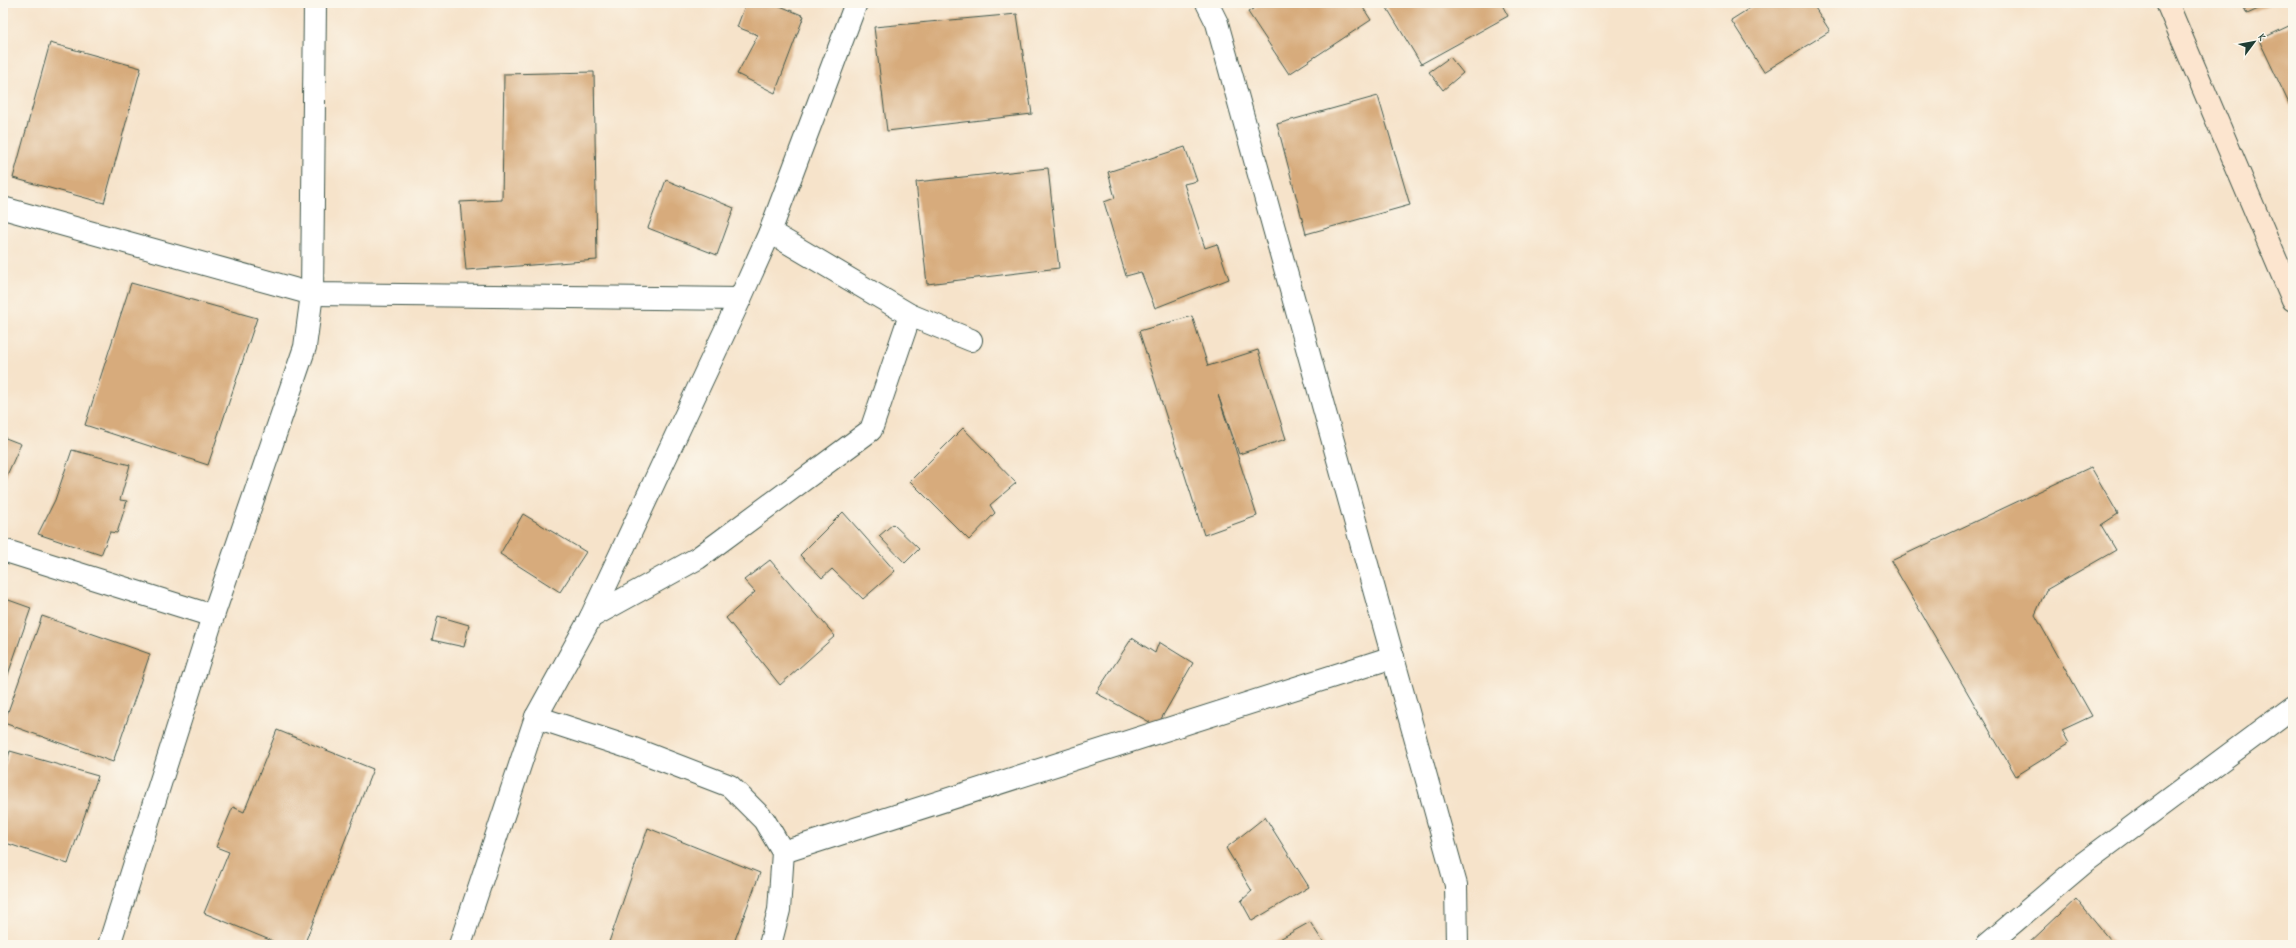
<svg xmlns="http://www.w3.org/2000/svg" width="2296" height="948" font-family="'Indie Flower',sans-serif">
<rect width="100%" height="100%" fill="#fbf7ec"/>
<filter id="ink" filterUnits="userSpaceOnUse"><feTurbulence type="fractalNoise" baseFrequency=".025" numOctaves="2"/><feDisplacementMap in="SourceGraphic" scale="8" xChannelSelector="R" yChannelSelector="G"/><feConvolveMatrix kernelMatrix="1 2 1 2 8 2 1 2 1" color-interpolation-filters="sRGB"/></filter>
<filter id="wash" filterUnits="userSpaceOnUse"><feTurbulence type="fractalNoise" baseFrequency=".012" numOctaves="4" result="noise"/><feDisplacementMap in="SourceGraphic" scale="16" xChannelSelector="R" yChannelSelector="G"/><feGaussianBlur stdDeviation="0.9" result="paint"/><feColorMatrix in="noise" values="0 0 0 0 0 0 0 0 0 0 0 0 0 0 0 0 0 1.4 0 .05"/><feComposite in="paint" operator="in"/></filter>
<g filter="url(#wash)">
<rect width="100%" height="100%" fill="#f6e3ca"/>
<g id="blocks">
<g fill="#d7ab7c">
<path d="M746,3H773L804,16L775,93L737,74L758,35L737,27Z"/>
<path d="M1262,3H1360L1371,20L1289,74L1248,12Z"/>
<path d="M1384,3H1501L1508,16L1421,64Z"/>
<path d="M1758,3H1812L1830,31L1764,72L1731,20Z"/>
<path d="M2242,3H2272L2247,14Z"/>
<path d="M1017,14L1032,114L887,131L874,27Z"/>
<path d="M2293,24V112L2259,40Z"/>
<path d="M50,43L141,68L104,203L13,178Z"/>
<path d="M1450,57L1463,73L1443,90L1429,72Z"/>
<path d="M594,72L597,260L466,270L460,202L502,200L504,74Z"/>
<path d="M1378,96L1410,205L1306,234L1277,124Z"/>
<path d="M1185,147L1197,181L1184,184L1205,248L1217,244L1229,279L1155,308L1141,272L1126,276L1104,202L1115,198L1108,172Z"/>
<path d="M1048,168L1059,268L927,284L916,182Z"/>
<path d="M666,180L734,208L717,255L648,228Z"/>
<path d="M131,283L257,318L208,465L85,425Z"/>
<path d="M1192,316L1208,366L1258,350L1286,439L1239,454L1218,395L1257,516L1204,535L1139,331Z"/>
<path d="M963,428L1016,483L990,505L995,513L969,540L910,481Z"/>
<path d="M3,437L21,444L3,484Z"/>
<path d="M72,450L130,465L120,500L127,501L117,533L110,532L101,555L38,534L55,500Z"/>
<path d="M2091,467L2118,514L2101,525L2116,550L2046,590L2035,615L2092,716L2062,730L2069,743L2016,776L1891,561Z"/>
<path d="M843,512L895,571L863,599L832,569L822,578L800,555Z"/>
<path d="M523,514L586,552L560,592L500,554Z"/>
<path d="M893,524L919,549L905,563L879,536Z"/>
<path d="M770,560L835,636L780,685L726,618L755,592L744,580Z"/>
<path d="M3,598L31,608L3,689Z"/>
<path d="M42,616L150,654L113,762L4,723Z"/>
<path d="M438,616L469,625L464,647L432,640Z"/>
<path d="M1132,638L1155,653L1159,642L1193,663L1157,726L1096,693Z"/>
<path d="M277,730L373,769L304,945H282L204,913L229,852L216,847L233,807L244,812Z"/>
<path d="M10,751L98,776L68,864L3,842V774Z"/>
<path d="M1265,817L1309,887L1252,921L1241,901L1252,891L1226,848Z"/>
<path d="M648,828L760,873L733,945H608Z"/>
<path d="M2076,899L2114,945H2027Z"/>
<path d="M1310,922L1325,945H1269Z"/>
</g>
</g>
</g>
<g filter="url(#ink)">
<use href="#blocks" fill-opacity="0" stroke="#3f564a" stroke-width="1"/>
<g fill="none" stroke-linecap="round" stroke-linejoin="round">
<defs>
<g id="minor">
<path d="M3,208L312,294L740,299"/>
<path d="M770,232L910,315L971,340"/>
<path d="M3,550L213,616"/>
<path d="M591,617L698,558L871,430L910,315"/>
<path d="M536,717L634,749L730,786L764,820L783,852L779,910L770,945"/>
<path d="M783,852L1393,657"/>
<path d="M109,945L213,616L305,347L312,294L315,3"/>
<path d="M460,945L536,717L591,617L740,299L770,232L856,3"/>
<path d="M1987,945L2085,862L2293,707"/>
</g>
<path id="tertiary" d="M1207,3L1217,23L1456,885L1457,945"/>
<path id="secondary" d="M2167,3L2293,300"/>
</defs>
<use href="#minor" stroke="#3f564a" stroke-width="24"/>
<use href="#tertiary" stroke="#3f564a" stroke-width="24"/>
<use href="#secondary" stroke="#3f564a" stroke-width="24"/>
<use href="#minor" stroke="#fff" stroke-width="22"/>
<use href="#tertiary" stroke="#fff" stroke-width="22"/>
<use href="#secondary" stroke="#fce5cf" stroke-width="22"/>
</g>
</g>
<rect width="2296" height="948" fill="none" stroke="#fbf7ec" stroke-width="16"/>
<g transform="translate(2254 42) rotate(58)" stroke="#fbf7ec" stroke-width="3" paint-order="stroke">
<path d="M0-3L7 15L0 10L-7 15Z" fill="#1f3d34"/>
<text y="-6" font-size="11" font-weight="bold" text-anchor="middle" fill="#1f3d34">K</text>
</g>
</svg>
